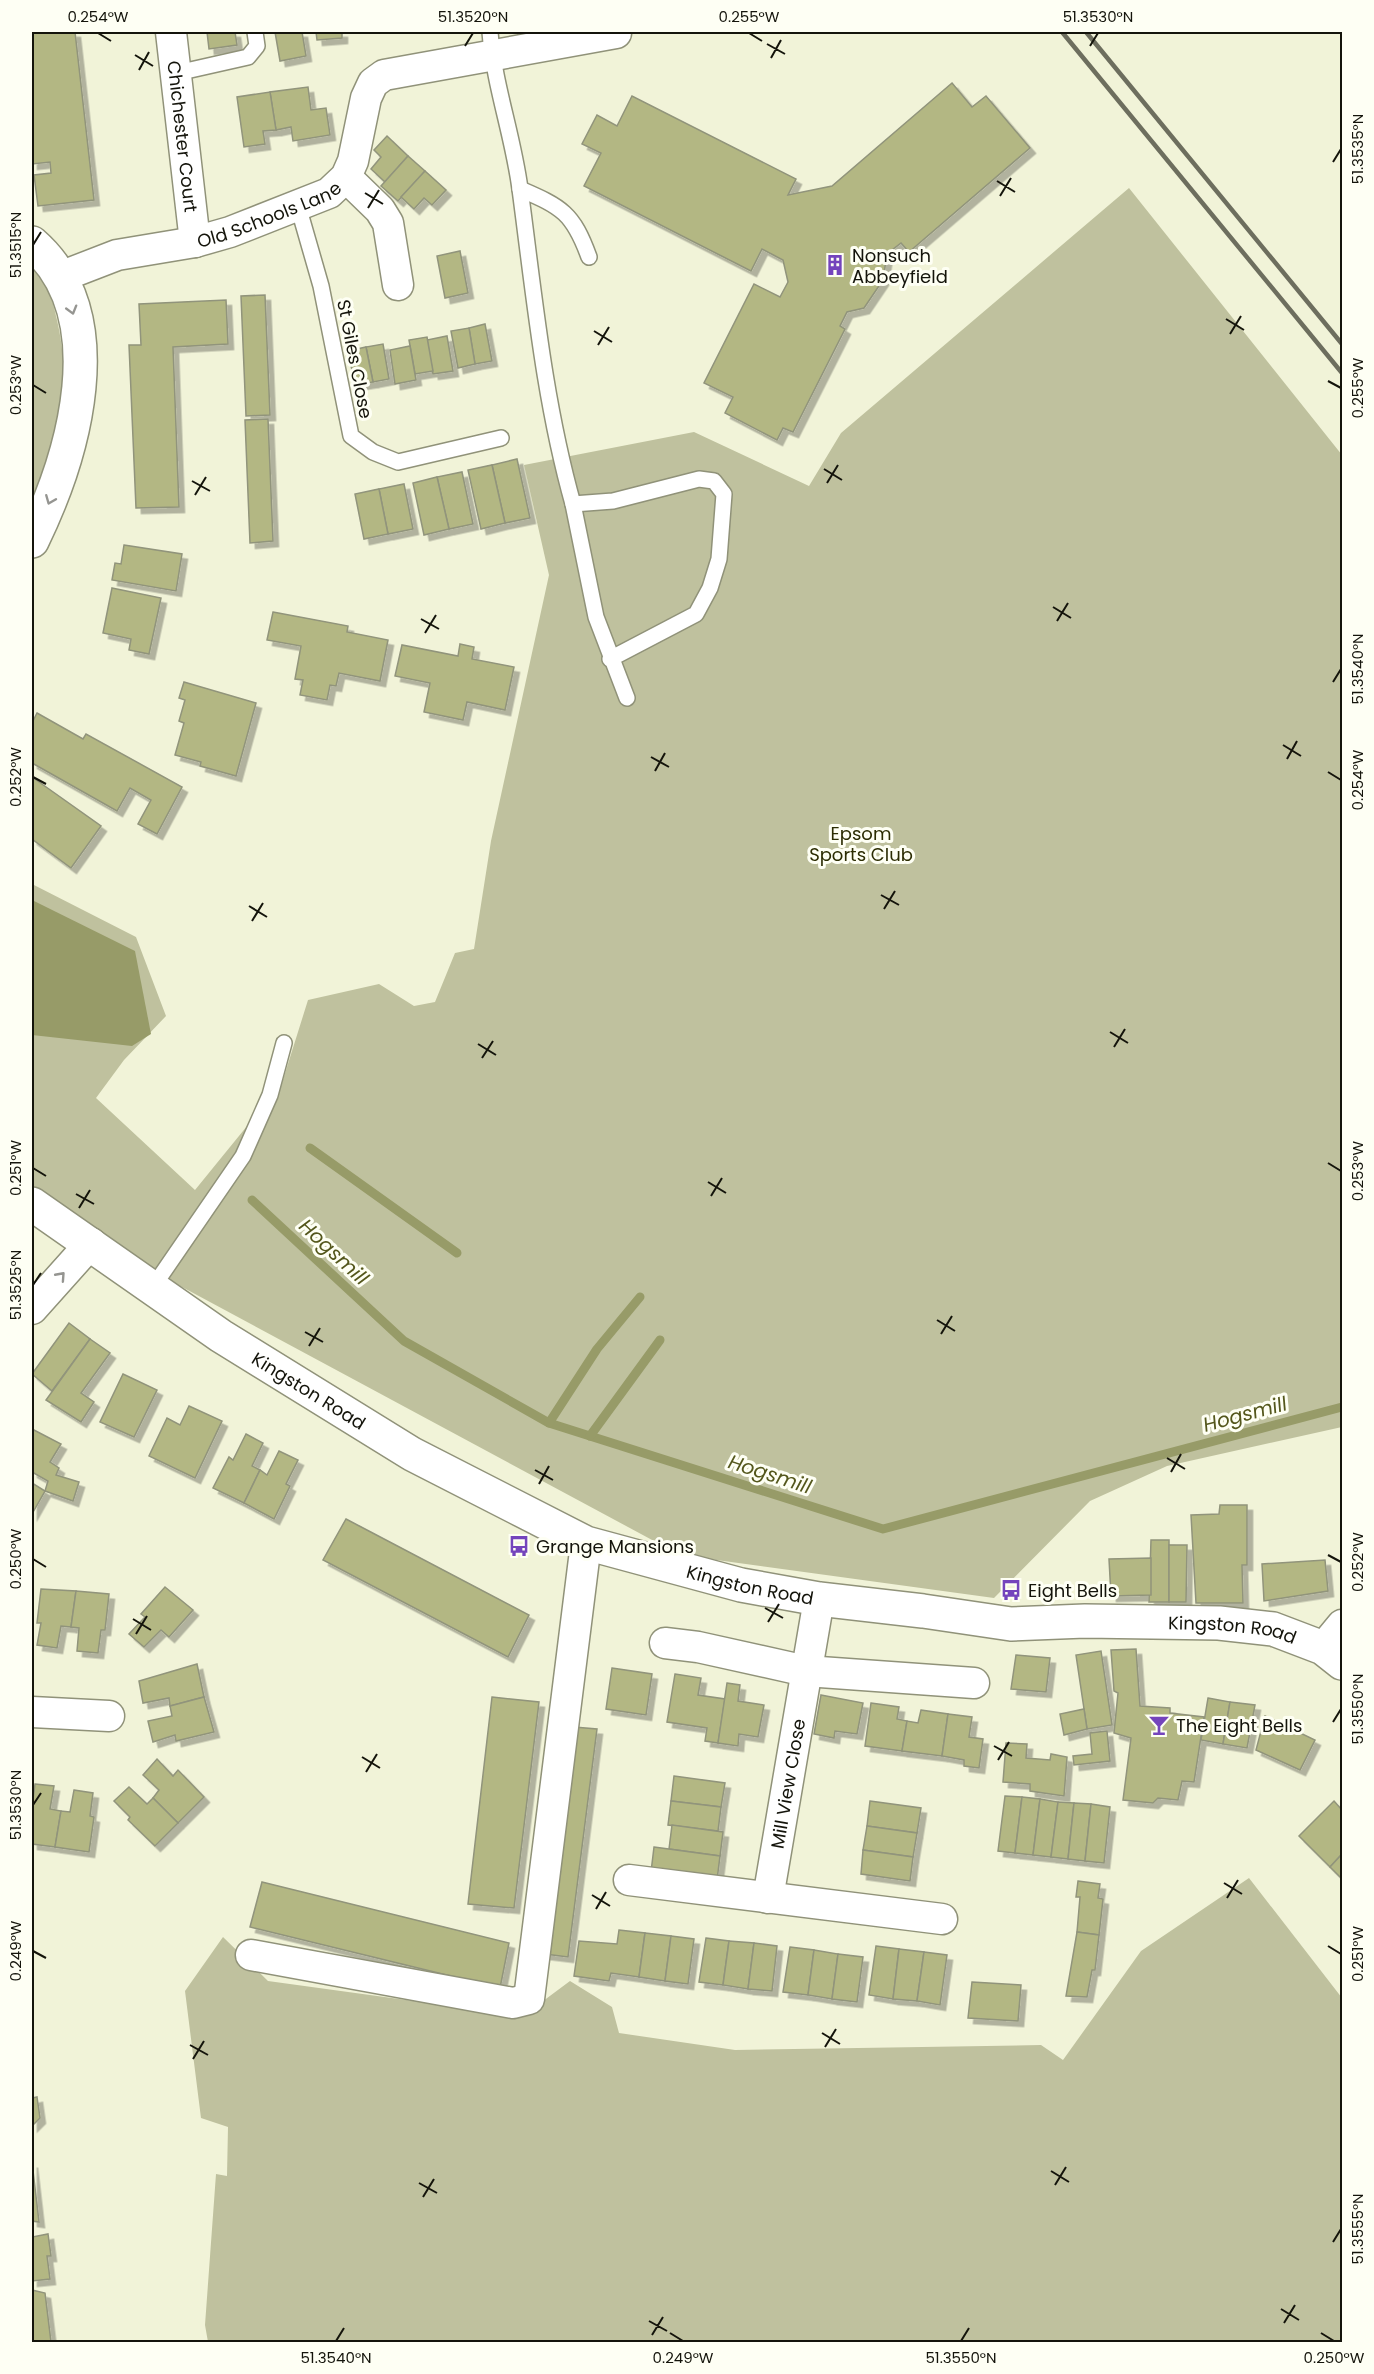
<svg xmlns="http://www.w3.org/2000/svg" width="1374" height="2374" font-family="Poppins,sans-serif">
<defs>
<filter id="shadow"><feDropShadow dx="5.5" dy="5.5" stdDeviation="0" flood-color="#0004"/></filter>
</defs>
<rect width="100%" height="100%" fill="#f1f3d8"/>
<g fill="#bfc19e">
<path d="M1129,188L1342,455V1427L1167,1466L1090,1501L994,1598L680,1555L143,1266L32,1186V884L136,937L166,1016L124,1060L96,1098L195,1190L282,1083L308,1000L379,984L414,1006L435,1002L455,953L474,949L491,841L549,575L524,465L694,432L809,486L841,433Z"/>
<path d="M32,268C47,280 53,301 57,320C72,386 62,449 32,508Z"/>
<path d="M1249,1878L1342,1998V2342H208L205,2325L216,2174L227,2176L228,2127L201,2118L185,1991L223,1937L268,1981L523,2016L570,1981L612,2007L619,2033L735,2050L1041,2045L1063,2060L1141,1951Z"/>
</g>
<path fill="#979b68" d="M32,900L135,951L151,1034L132,1046L32,1035Z"/>
<g fill="none" stroke-linecap="round" stroke-linejoin="round">
<g stroke="#979b68" stroke-width="9">
<path d="M310,1148L457,1253"/>
<path d="M252,1200L404,1341L549,1423L883,1529L1342,1407"/>
<path d="M549,1423L597,1349L640,1297"/>
<path d="M590,1436L660,1340"/>
</g>
</g>
<g fill="#b3b783" stroke="#91947b" stroke-width="1.5" filter="url(#shadow)">
<path d="M32,32H75L94,200L38,206L34,175L51,173L50,162L32,164Z"/>
<path d="M207,32H235L237,45L209,49Z"/>
<path d="M275,32H302L306,56L280,61Z"/>
<path d="M316,32H342V38L317,40Z"/>
<path d="M952,83L972,107L986,96L1030,148L909,252L901,243L887,254L883,280L864,308L847,312L840,326L845,329L793,432L783,428L777,440L725,413L733,397L704,383L754,284L780,297L788,282L783,260L762,249L751,271L584,186L601,153L582,144L597,115L617,126L632,96L796,179L788,195L832,186Z"/>
<path d="M308,87L311,110L326,108L330,135L293,141L291,127L276,130L270,92Z"/>
<path d="M270,92L276,130L263,131L265,144L244,147L237,97Z"/>
<path d="M387,136L408,156L385,182L371,169L381,157L374,150Z"/>
<path d="M408,156L425,171L398,201L381,186Z"/>
<path d="M425,171L446,190L432,205L424,198L414,209L401,197Z"/>
<path d="M460,251L468,293L445,298L437,256Z"/>
<path d="M265,295L270,415L246,416L241,296Z"/>
<path d="M226,300L228,344L173,347L179,507L136,508L129,345H141L139,304Z"/>
<path d="M485,324L492,361L475,364L469,328Z"/>
<path d="M469,328L475,364L458,368L451,331Z"/>
<path d="M447,336L453,371L433,374L427,340Z"/>
<path d="M427,337L433,371L415,374L409,340Z"/>
<path d="M383,344L389,379L373,382L366,347Z"/>
<path d="M410,346L416,380L395,384L390,350Z"/>
<path d="M366,347L373,382L355,385L348,351Z"/>
<path d="M268,419L273,541L250,543L245,420Z"/>
<path d="M517,459L530,518L505,523L492,465Z"/>
<path d="M492,465L505,523L481,529L468,470Z"/>
<path d="M462,472L473,524L449,529L437,477Z"/>
<path d="M437,477L449,529L424,535L413,483Z"/>
<path d="M404,484L413,529L388,534L379,489Z"/>
<path d="M379,489L388,534L364,539L355,494Z"/>
<path d="M124,545L182,554L176,591L112,580L115,563L121,564Z"/>
<path d="M112,588L161,598L149,654L129,650L131,639L103,633Z"/>
<path d="M273,612L348,626L347,632L388,640L380,681L339,673L336,686L330,685L327,700L300,695L303,680L295,679L301,646L267,640Z"/>
<path d="M460,644L474,647L472,659L514,667L505,710L467,702L463,720L424,712L430,683L395,676L402,645L458,656Z"/>
<path d="M184,682L256,703L236,776L200,766L201,762L175,755L184,723L179,721L185,700L179,698Z"/>
<path d="M37,713L83,739L86,734L182,787L157,834L138,824L151,800L130,788L117,811L32,763V723Z"/>
<path d="M32,777L101,826L71,868L32,839Z"/>
<path d="M69,1323L90,1339L52,1391L32,1374Z"/>
<path d="M90,1339L110,1353L81,1393L94,1402L81,1422L46,1400Z"/>
<path d="M123,1374L157,1390L134,1437L100,1422Z"/>
<path d="M189,1406L222,1421L195,1478L149,1456L167,1418L180,1425Z"/>
<path d="M32,1429L61,1444L50,1462L59,1468L56,1475L79,1482L73,1501L45,1491L48,1481L32,1472Z"/>
<path d="M246,1434L263,1443L252,1466L260,1470L244,1503L213,1488L229,1457L233,1460Z"/>
<path d="M279,1451L298,1460L286,1484L290,1486L274,1519L244,1503L260,1470L267,1475Z"/>
<path d="M32,1483L45,1491L32,1514Z"/>
<path d="M1220,1505H1247V1565H1242L1243,1603H1196L1191,1515L1219,1514Z"/>
<path d="M346,1519L529,1615L508,1657L323,1560Z"/>
<path d="M1151,1540H1169V1602H1149Z"/>
<path d="M1169,1545H1187L1186,1602H1169Z"/>
<path d="M1151,1558V1595L1111,1596L1109,1559Z"/>
<path d="M1325,1560L1328,1591L1264,1601L1262,1564Z"/>
<path d="M165,1587L193,1610L169,1637L161,1630L144,1647L129,1634L145,1617L141,1614Z"/>
<path d="M41,1589L76,1591L71,1627L61,1626L57,1648L37,1645L41,1623H37Z"/>
<path d="M76,1591L109,1594L105,1630H101L98,1653L77,1651L79,1628L71,1627Z"/>
<path d="M1136,1649L1140,1706L1170,1708V1713L1204,1717L1194,1782L1182,1781L1178,1800L1158,1798L1153,1803L1123,1800L1131,1738L1114,1733L1118,1693L1114,1691L1111,1650Z"/>
<path d="M1101,1651L1112,1725L1087,1729L1076,1655Z"/>
<path d="M1016,1655L1050,1658L1046,1692L1011,1689Z"/>
<path d="M197,1664L204,1697L170,1706L169,1698L143,1703L139,1681Z"/>
<path d="M612,1668L652,1674L646,1715L606,1709Z"/>
<path d="M675,1674L701,1678L698,1695L725,1699L718,1743L705,1741L707,1728L667,1722Z"/>
<path d="M727,1683L740,1685L738,1701L764,1705L758,1737L739,1734L738,1746L718,1743Z"/>
<path d="M821,1695L863,1703L857,1734L835,1731L834,1738L814,1734Z"/>
<path d="M204,1697L214,1732L176,1741L175,1735L153,1742L148,1721L172,1716L170,1706Z"/>
<path d="M492,1697L539,1702L514,1908L468,1904Z"/>
<path d="M1208,1698L1230,1702L1223,1744L1201,1740Z"/>
<path d="M1230,1702L1255,1705L1247,1748L1223,1744Z"/>
<path d="M871,1703L899,1707L897,1719L907,1721L902,1751L865,1746Z"/>
<path d="M1084,1709L1087,1729L1064,1735L1060,1714Z"/>
<path d="M921,1710L948,1714L942,1756L902,1751L907,1721L918,1723Z"/>
<path d="M948,1714L972,1717L969,1737L983,1739L979,1768L964,1766V1760L942,1756Z"/>
<path d="M1265,1716L1315,1740L1300,1770L1256,1750Z"/>
<path d="M574,1727L597,1729L568,1957L545,1954Z"/>
<path d="M1107,1731L1110,1761L1074,1765L1073,1756L1092,1754L1090,1733Z"/>
<path d="M1006,1743L1027,1744L1026,1758L1050,1760L1051,1754L1067,1757L1064,1796L1030,1791V1784L1003,1782Z"/>
<path d="M157,1759L173,1776L178,1770L204,1797L178,1823L153,1798L159,1790L143,1775Z"/>
<path d="M674,1776L725,1783L721,1807L671,1801Z"/>
<path d="M35,1784L54,1786L50,1809L61,1811L55,1847L32,1844V1807Z"/>
<path d="M129,1787L147,1804L153,1798L178,1823L155,1846L128,1820L130,1817L114,1801Z"/>
<path d="M74,1790L93,1793L90,1816L94,1817L89,1852L55,1847L61,1811L70,1812Z"/>
<path d="M1005,1796L1022,1797L1015,1853L998,1851Z"/>
<path d="M1022,1797L1040,1799L1033,1855L1015,1853Z"/>
<path d="M1040,1799L1058,1802L1051,1857L1033,1855Z"/>
<path d="M671,1801L721,1807L718,1831L668,1825Z"/>
<path d="M870,1801L921,1808L917,1833L867,1826Z"/>
<path d="M1334,1801L1342,1810V1854L1330,1867L1299,1836Z"/>
<path d="M1058,1802L1074,1803L1068,1859L1051,1857Z"/>
<path d="M1074,1803L1091,1804L1085,1861L1068,1859Z"/>
<path d="M1091,1804L1110,1807L1104,1863L1085,1861Z"/>
<path d="M672,1825L723,1832L720,1856L669,1849Z"/>
<path d="M867,1826L917,1833L913,1857L863,1850Z"/>
<path d="M654,1847L720,1856L717,1880L651,1872Z"/>
<path d="M863,1850L913,1857L910,1881L861,1874Z"/>
<path d="M1342,1854V1879L1330,1867Z"/>
<path d="M1078,1881L1100,1884L1098,1898L1103,1899L1099,1935L1077,1932L1080,1897H1076Z"/>
<path d="M262,1882L509,1943L500,1988L250,1927Z"/>
<path d="M619,1930L645,1933L639,1977L611,1973L609,1981L574,1976L579,1941L617,1944Z"/>
<path d="M1077,1932L1099,1935L1095,1970H1092L1087,1997L1066,1996Z"/>
<path d="M645,1933L671,1936L665,1981L639,1977Z"/>
<path d="M671,1936L694,1939L688,1984L665,1981Z"/>
<path d="M706,1938L729,1941L723,1985L699,1982Z"/>
<path d="M729,1941L754,1943L748,1989L723,1985Z"/>
<path d="M754,1943L777,1946L772,1991L748,1989Z"/>
<path d="M876,1946L899,1949L893,1999L869,1995Z"/>
<path d="M790,1947L814,1950L808,1995L783,1992Z"/>
<path d="M899,1949L924,1952L917,2001L893,1999Z"/>
<path d="M814,1950L838,1954L832,1999L808,1995Z"/>
<path d="M924,1952L947,1955L940,2005L917,2001Z"/>
<path d="M838,1954L863,1957L857,2002L832,1999Z"/>
<path d="M972,1982L1021,1985L1018,2021L968,2018Z"/>
<path d="M37,2097L40,2118L32,2126V2098Z"/>
<path d="M32,2162L39,2222L32,2221Z"/>
<path d="M48,2234L51,2256H47L50,2279L32,2281V2237Z"/>
<path d="M32,2290L45,2293L51,2342H32Z"/>
</g>
<g fill="none" stroke-linecap="round" stroke-linejoin="round">
<defs>
<g id="lane">
<path d="M490,32C494,85 513,135 520,189C534,294 544,401 573,504L613,501L699,479L714,481L724,494L719,559L710,588L696,614L610,659"/>
<path d="M177,73L248,57L257,46L255,32"/>
<path d="M520,189C562,207 573,213 589,257"/>
<path d="M298,206L321,286L351,436L373,452L398,462L501,438"/>
<path d="M573,504L596,617L627,698"/>
<path d="M153,1287L243,1156L270,1095L284,1043"/>
</g>
<g id="street">
<path id="s1" d="M171,32L195,242"/>
<path d="M346,177L380,210L388,223L398,285"/>
<path id="s2" d="M60,277L117,255L195,242L230,232L329,193L346,177L353,161L366,98L373,83L384,75L616,33"/>
<path d="M32,1309L91,1243"/>
<path d="M665,1643L698,1647L806,1671L974,1683"/>
<path d="M1323,1648L1342,1625"/>
<path d="M32,1712L109,1716"/>
<path d="M629,1880L942,1919"/>
<path id="s3" d="M768,1898L819,1599"/>
<path d="M251,1955L513,2003L529,1999L586,1543"/>
</g>
<g id="secondary">
<path d="M32,243C116,316 73,457 32,541"/>
<path id="s4" d="M32,1204L221,1336L412,1454L586,1543L741,1585L819,1599L923,1611L1011,1624L1085,1621L1219,1623L1273,1629L1323,1648L1342,1663"/>
</g>
</defs>
<use href="#lane" stroke="#909279" stroke-width="18"/>
<use href="#street" stroke="#909279" stroke-width="33"/>
<use href="#secondary" stroke="#909279" stroke-width="36"/>
<use href="#lane" stroke="#fff" stroke-width="15"/>
<use href="#street" stroke="#fff" stroke-width="30"/>
<use href="#secondary" stroke="#fff" stroke-width="33"/>
<g stroke="#6d6e5e" stroke-width="4.5">
<path d="M1062,32L1342,373"/>
<path d="M1086,32L1342,344"/>
</g>
</g>
<defs><path id="oneway-chevron" d="M-2-3.5L2.5 0L-2 3.5" fill="none" stroke-width="1.6" stroke-linecap="round" stroke-linejoin="round" transform="scale(1.5)"/></defs>
<g stroke="#959591">
<use href="#oneway-chevron" transform="translate(72 310) rotate(74)"/>
<use href="#oneway-chevron" transform="translate(50 500) rotate(112)"/>
<use href="#oneway-chevron" transform="translate(61 1276) rotate(-48)"/>
</g>
<path fill="none" stroke="#14140b" stroke-width="2" d="M98,33L111,41M749,33L762,41M767,44L785,54M465,46L473,33M1090,46L1098,33M135,55L153,66M771,58L781,40M139,70L149,52M1333,162L1341,149M997,181L1015,192M365,193L383,204M1000,196L1011,178M368,208L379,190M33,245L41,232M1226,319L1244,330M594,331L612,342M1230,334L1241,316M598,345L609,327M1328,381L1341,388M33,385L46,393M824,469L842,480M192,481L210,491M827,483L838,465M195,495L206,477M1053,607L1071,618M421,619L439,629M1057,621L1068,603M425,633L436,615M1333,682L1341,669M1283,745L1301,756M651,757L669,767M1287,759L1297,741M655,771L665,753M1328,772L1341,780M33,777L46,784M881,895L899,905M249,906L267,917M884,909L895,891M252,921L263,903M1110,1032L1128,1043M478,1044L496,1055M1114,1047L1125,1029M482,1058L493,1041M1328,1163L1341,1171M33,1168L46,1176M708,1182L726,1193M76,1194L94,1204M711,1196L722,1178M79,1208L90,1190M33,1285L41,1273M937,1320L955,1331M305,1332L323,1342M941,1334L952,1316M309,1346L320,1328M1167,1458L1185,1469M535,1470L553,1480M1171,1472L1181,1454M539,1484L549,1466M1328,1555L1341,1562M33,1559L46,1567M765,1608L783,1618M133,1619L151,1630M768,1622L779,1604M136,1634L147,1616M1333,1722L1341,1709M994,1746L1012,1756M362,1757L380,1768M998,1760L1009,1742M366,1772L377,1754M33,1805L41,1793M1224,1883L1242,1894M592,1895L610,1906M1227,1898L1238,1880M596,1909L606,1892M1328,1946L1341,1954M33,1951L46,1958M822,2033L840,2044M190,2045L208,2055M825,2047L836,2029M193,2059L204,2041M1051,2171L1069,2182M419,2183L437,2193M1055,2185L1066,2167M423,2197L434,2179M1333,2242L1341,2229M1281,2309L1299,2320M649,2321L667,2331M1284,2323L1295,2305M670,2333L683,2341M1321,2333L1334,2341M652,2335L663,2317M336,2341L344,2328M961,2341L969,2328"/>
<defs>
<symbol id="building-bare" viewBox="-9 -9 18 18"><path d="M-4-6H4V6H1V3H-1V6H-4ZM-2.5-4.3h1.7v1.8h-1.7ZM.8-4.3h1.7v1.8H.8ZM-2.5-1h1.7V.8h-1.7ZM.8-1h1.7V.8H.8Z" fill="#7444bc" stroke="#fefff4" stroke-width="2.5" paint-order="stroke"/></symbol>
<symbol id="bus-bare" viewBox="-9 -9 18 18"><path d="M-5-6H5V4H4V6H2V4H-2V6H-4V4H-5ZM-3.5-4V0h7V-4ZM-3.5 1.2v1.5H-2V1.2ZM2 1.2v1.5H3.5V1.2Z" fill="#7444bc" stroke="#fefff4" stroke-width="2.5" paint-order="stroke"/></symbol>
<symbol id="bar-bare" viewBox="-9 -9 18 18"><path d="M-6-5H6L.8 .8V4.5H3.5V6h-7V4.5H-.8V.8Z" fill="#7444bc" stroke="#fefff4" stroke-width="2.5" paint-order="stroke"/></symbol>
</defs>
<g fill-rule="evenodd">
<use href="#building-bare" x="820" y="250" width="30" height="30"/>
<use href="#bus-bare" x="504" y="1531" width="30" height="30"/>
<use href="#bus-bare" x="996" y="1575" width="30" height="30"/>
<use href="#bar-bare" x="1144" y="1710" width="30" height="30"/>
</g>
<g text-anchor="middle" dominant-baseline="central" stroke-width="6" stroke-linejoin="round" paint-order="stroke">
<g font-size="18" fill="#14140b" stroke="#fefff4">
<text stroke="none"><textPath href="#s1" startOffset="105">Chichester Court</textPath></text>
<text stroke="none"><textPath href="#s2" startOffset="219">Old Schools Lane</textPath></text>
<text transform="translate(355 359) rotate(79)">St Giles Close</text>
<text stroke="none"><textPath href="#s4" startOffset="334">Kingston Road</textPath></text>
<text stroke="none"><textPath href="#s4" startOffset="820">Kingston Road</textPath></text>
<text stroke="none"><textPath href="#s4" startOffset="1306">Kingston Road</textPath></text>
<text stroke="none"><textPath href="#s3" startOffset="116">Mill View Close</textPath></text>
</g>
<g font-size="18" fill="#14140b" stroke="#fefff4" text-anchor="start">
<text x="852" y="255">Nonsuch<tspan x="852" dy="21">Abbeyfield</tspan></text>
<text x="536" y="1546">Grange Mansions</text>
<text x="1028" y="1590">Eight Bells</text>
<text x="1176" y="1725">The Eight Bells</text>
</g>
<g font-size="18" fill="#2b2c02" stroke="#fefff4">
<text x="861" y="833">Epsom<tspan x="861" dy="21">Sports Club</tspan></text>
</g>
<g font-size="20" font-style="italic" fill="#54571c" stroke="#fefff4">
<text transform="translate(334 1252) rotate(43)">Hogsmill</text>
<text transform="translate(1245 1414) rotate(-15)">Hogsmill</text>
<text transform="translate(770 1474) rotate(18)">Hogsmill</text>
</g>
</g>
<rect width="1374" height="2374" fill="none" stroke="#fefff4" stroke-width="66"/>
<rect x="33" y="33" width="1308" height="2308" fill="none" stroke="#14140b" stroke-width="2"/>
<g font-size="15" text-anchor="middle" fill="#14140b">
<text x="98" y="22">0.254°W</text>
<text x="473" y="22">51.3520°N</text>
<text x="749" y="22">0.255°W</text>
<text x="1098" y="22">51.3530°N</text>
<text transform="translate(1358 149) rotate(-90)" y="5">51.3535°N</text>
<text transform="translate(16 245) rotate(-90)" y="5">51.3515°N</text>
<text transform="translate(16 385) rotate(-90)" y="5">0.253°W</text>
<text transform="translate(1358 388) rotate(-90)" y="5">0.255°W</text>
<text transform="translate(1358 669) rotate(-90)" y="5">51.3540°N</text>
<text transform="translate(16 777) rotate(-90)" y="5">0.252°W</text>
<text transform="translate(1358 780) rotate(-90)" y="5">0.254°W</text>
<text transform="translate(16 1168) rotate(-90)" y="5">0.251°W</text>
<text transform="translate(1358 1171) rotate(-90)" y="5">0.253°W</text>
<text transform="translate(16 1285) rotate(-90)" y="5">51.3525°N</text>
<text transform="translate(16 1559) rotate(-90)" y="5">0.250°W</text>
<text transform="translate(1358 1562) rotate(-90)" y="5">0.252°W</text>
<text transform="translate(1358 1709) rotate(-90)" y="5">51.3550°N</text>
<text transform="translate(16 1805) rotate(-90)" y="5">51.3530°N</text>
<text transform="translate(16 1951) rotate(-90)" y="5">0.249°W</text>
<text transform="translate(1358 1954) rotate(-90)" y="5">0.251°W</text>
<text transform="translate(1358 2229) rotate(-90)" y="5">51.3555°N</text>
<text x="336" y="2363">51.3540°N</text>
<text x="683" y="2363">0.249°W</text>
<text x="961" y="2363">51.3550°N</text>
<text x="1334" y="2363">0.250°W</text>
</g>
</svg>
